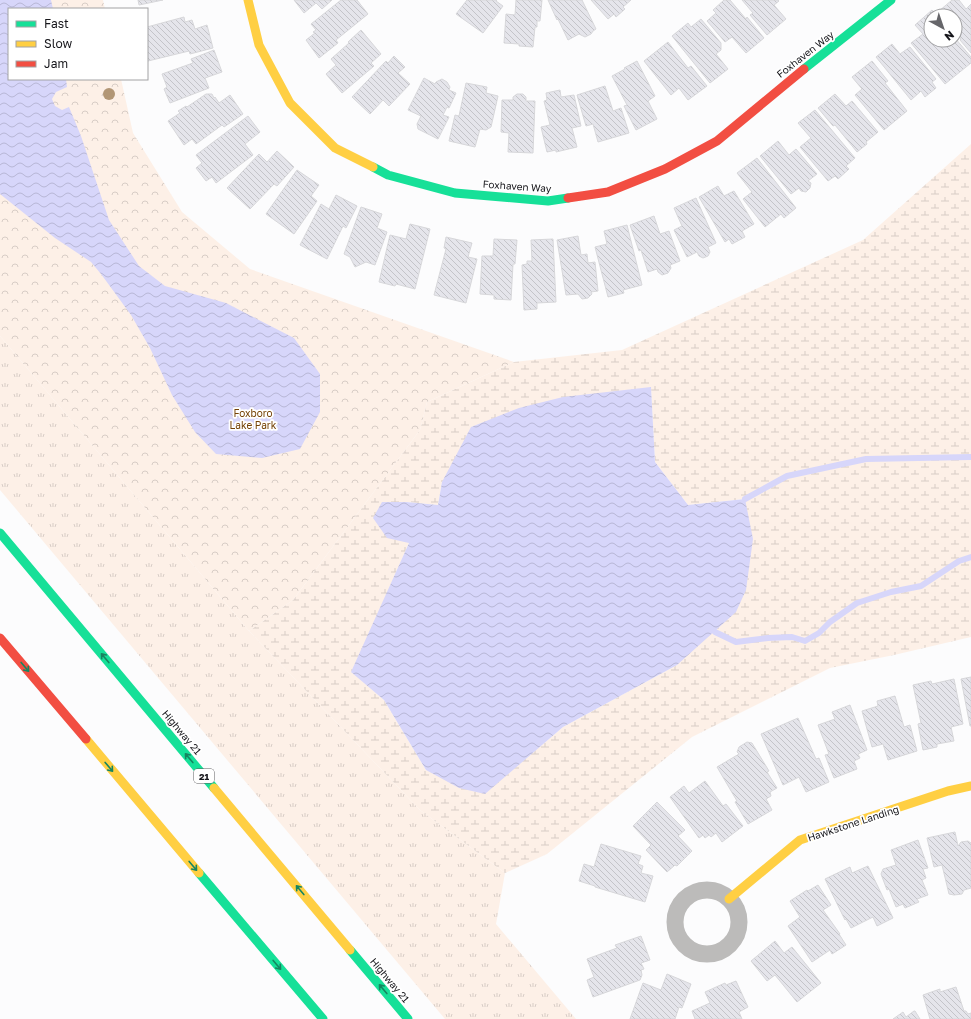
<svg xmlns="http://www.w3.org/2000/svg" width="971" height="1019" font-family="'Golos Text',sans-serif">
<defs>
<pattern id="grass-tufts" width="24" height="20" patternUnits="userSpaceOnUse"><rect width="24" height="20" fill="#fdf0e7"/><path d="M3 7l-1-3M5 7V3M7 7l1-3M15 17l-1-3M17 17v-4M19 17l1-3" fill="none" stroke="#d8cdc6"/></pattern>
<pattern id="wetland-marsh" width="20" height="14" patternUnits="userSpaceOnUse"><rect width="20" height="14" fill="#fdf0e7"/><path d="M1 5h8M5 5V1M11 12h8M15 12V8" fill="none" stroke="#d8cdc6"/></pattern>
<pattern id="park-crowns" width="20" height="18" patternUnits="userSpaceOnUse"><rect width="20" height="18" fill="#fdf0e7"/><path d="M2 6a3 3 0 1 1 6 0M12 15a3 3 0 1 1 6 0" fill="none" stroke="#d8cdc6"/></pattern>
<pattern id="water-waves" width="16" height="10" patternUnits="userSpaceOnUse"><rect width="16" height="10" fill="#d7d6fa"/><path d="M0 5q4-4 8 0t8 0" fill="none" stroke="#b8b7d6"/></pattern>
<pattern id="building-back-hatch" width="6" height="6" patternUnits="userSpaceOnUse"><rect width="6" height="6" fill="#e5e5eb"/><path d="M-1 5l2 2M0 0l6 6M5-1l2 2" fill="none" stroke="#c4c4c9"/></pattern>
</defs>
<rect width="100%" height="100%" fill="#fcfcfd"/>
<path fill="url(#grass-tufts)" d="M0,336L249,631L420,810L505,873L496,924L576,1019H445L0,490Z"/>
<path fill="url(#wetland-marsh)" fill-rule="evenodd" d="M971,144V637L894,655L830,668L692,737L547,854L505,873L420,810L249,631L293,600L420,430L427,402L514,362L622,350L863,240ZM651,388L655,462L688,505L745,499L677,665L563,727L485,793L426,770L384,700L352,672L409,543L382,502H406L438,505L442,482Z"/>
<path fill="url(#park-crowns)" d="M0,0H103L105,9H9V79H121L133,133L182,212L250,269L514,362L427,402L420,430L293,600L249,631L0,336Z"/>
<g fill="url(#water-waves)">
<path d="M0,0H51L53,9H9V79H66L67,87L56,92L52,99L55,106L62,110L69,107L81,136L109,220L139,266L165,286L226,303L294,338L320,374V412L300,449L262,458L216,454L195,432L172,395L150,348L131,315L101,274L91,262L55,238L0,194Z"/>
<path d="M651,387L655,462L688,505L745,499L753,539L746,590L736,612L677,665L563,727L485,794L459,788L426,770L384,700L351,672L409,543L387,538L373,518L382,502H406L438,505L442,482L471,427L519,408L563,397Z"/>
</g>
<g fill="none" stroke-linecap="round" stroke-linejoin="round">
<g stroke="#d7d6fa" stroke-width="6">
<path d="M745,499L787,476L866,459L971,457"/>
<path d="M715,632L736,642L768,638L792,637L805,641L819,633L830,622L857,603L891,592L921,586L959,561L971,557"/>
</g>
</g>
<g fill="url(#building-back-hatch)" stroke="#d7d7da">
<path d="M138,0H163L139,5Z"/>
<path d="M294,0H332L322,9L316,3L304,13Z"/>
<path d="M341,0H357L368,14L336,40L338,43L319,58L306,40L315,33L313,32L316,30L311,24Z"/>
<path d="M467,0H497L496,1L503,6L483,33L456,14Z"/>
<path d="M516,0H542L540,21H537V27H535L533,47L519,46V44L504,43L506,14L515,15Z"/>
<path d="M548,0H582L596,29L593,31L591,34L585,37L579,34L568,40L558,19L557,20Z"/>
<path d="M591,0H631L623,7L625,9L616,17L614,14L608,19Z"/>
<path d="M724,0H730L746,19L747,17L764,38L746,53L732,37L725,42L707,21L716,13L713,10Z"/>
<path d="M742,0H778L779,1L774,5L786,19L767,35L750,15L753,13Z"/>
<path d="M952,0H959L966,9L971,4V53L960,40L961,39L955,31V16H943L939,11Z"/>
<path d="M932,10L937,16H931V40H955V38L971,57V63L945,84L911,43L923,34L915,25Z"/>
<path d="M184,17L185,22L192,20L195,29L207,25L213,48L190,54L189,51L148,61L147,56V27Z"/>
<path d="M701,19L721,43V50L716,54L728,69L710,83L672,36L688,23L691,27Z"/>
<path d="M361,30L381,54L371,63L374,66L342,93L326,74L336,65L331,59L349,43L348,42Z"/>
<path d="M668,42L688,68L691,66L707,86L688,100L679,88L671,95L644,61Z"/>
<path d="M892,44L900,54L910,47L936,79L932,82L936,88L925,97L921,91L911,100L876,57Z"/>
<path d="M214,50L222,72L205,78L209,88L170,103L164,89L167,87L162,74L193,63L191,59Z"/>
<path d="M394,56L405,67L398,73L410,84L389,106L383,100L370,114L352,97L386,61L388,63Z"/>
<path d="M637,61L655,96L648,101L657,119L636,130L624,106L627,105L612,76L625,69L624,68Z"/>
<path d="M872,61L888,81L885,83L907,111L884,130L855,95L862,89L852,77Z"/>
<path d="M424,78L435,84L436,82L442,79L447,82L450,87L449,90L456,93L449,108L447,107L443,115L449,117L438,139L418,129L417,124L421,116L408,110Z"/>
<path d="M466,83L487,87L486,93L498,96L491,127L486,130L480,129L475,147L449,141L455,115L459,116Z"/>
<path d="M605,86L613,111L621,108L629,133L598,142L593,124L586,126L577,95Z"/>
<path d="M560,90L561,97L574,95L581,126L572,128L577,147L556,152V150L547,152L541,127L550,125L544,101L547,100L546,93Z"/>
<path d="M206,94H212L214,98L215,97L219,103L230,95L243,114L224,127L222,125L196,144L192,139L184,145L168,121L180,113L178,111L186,106L187,107Z"/>
<path d="M517,94H523L526,97V101H535L533,153L508,152L509,133L501,132L502,100H513V97Z"/>
<path d="M835,94L846,106L852,101L878,132L866,142L867,144L857,152L835,125L833,126L818,108Z"/>
<path d="M815,110L855,158L846,166L849,169L838,179L835,176L828,181L800,147L811,138L798,123Z"/>
<path d="M248,116L260,132L245,144L253,155L216,183L212,177L206,181L196,168L202,163L196,155Z"/>
<path d="M778,141L789,155L796,149L817,174L808,181L811,183L810,188L806,192L801,191L799,188L791,194L760,156Z"/>
<path d="M277,151L294,167L277,186L274,184L250,209L227,188L259,154L267,162Z"/>
<path d="M757,158L796,208L784,218L781,214L765,227L743,199L752,192L737,173Z"/>
<path d="M297,170L319,185L311,196L317,201L294,234L266,214Z"/>
<path d="M718,186L724,196L734,191L754,224L742,231L745,237L732,244L729,239L725,242L699,197Z"/>
<path d="M336,195L357,206L346,228L343,226L327,259L300,245L321,204L329,209Z"/>
<path d="M696,198L716,243L708,247L710,252L708,256L703,258L699,256L697,252L687,257L674,230L682,226L674,208Z"/>
<path d="M361,207L382,214L377,228L387,232L375,265L366,262L355,267L350,257L344,254Z"/>
<path d="M654,216L660,234L669,231L680,261L670,265L671,268L668,273L662,275L658,272L657,269L648,272L641,250L639,251L630,225Z"/>
<path d="M410,224L430,229L415,289L396,284L395,286L379,282L390,235L406,239Z"/>
<path d="M627,225L642,285L623,290L624,293L608,297L595,247L607,244L604,231Z"/>
<path d="M578,236L581,255L587,254L588,263L595,262L598,291L591,292L592,294L588,298L582,299L578,294L566,295L557,240Z"/>
<path d="M446,237L472,243L468,257L477,259L466,303L434,295L446,249L444,248Z"/>
<path d="M494,239L517,240L515,264H513L511,300L494,299V295L480,294L482,256H493Z"/>
<path d="M553,239L556,302L537,303V309L524,310L522,265L527,264V261H532L531,240Z"/>
<path d="M971,677V726H970L961,679Z"/>
<path d="M954,679L963,724L951,727L954,741L937,744V747L923,750L918,724L921,723L913,685L931,681L932,684Z"/>
<path d="M895,696L904,727L910,725L917,751L888,760L883,744L872,747L862,711L878,706L877,701Z"/>
<path d="M850,705L867,750L858,754L860,758L854,761L857,769L834,778L825,755L829,754L818,725L835,719L832,712Z"/>
<path d="M798,718L816,759L819,758L829,782L806,792L799,777L783,785L761,734Z"/>
<path d="M747,742L752,743L769,771L767,772L777,788L770,792L771,796L766,799L772,810L748,824L735,802L737,801L717,767L739,754L737,752L739,747Z"/>
<path d="M705,781L723,806L726,804L743,826L722,842L716,833L711,837L709,835L705,838L703,835L699,838L670,797L684,786L689,793Z"/>
<path d="M657,802L685,830L678,836L692,851L677,866L675,865L667,872L646,850L651,845L633,826Z"/>
<path d="M955,832L958,846L961,842L968,841L971,843V888L964,890L962,894L954,895L949,894L942,865L934,867L927,838Z"/>
<path d="M918,840L928,868L923,869L926,878L922,880L928,895L917,899L919,902L905,908L903,904L896,907L889,889L887,890L881,874L883,869L896,865L891,850Z"/>
<path d="M601,844L641,856L638,864L643,866L641,873L653,876L645,902L595,887V886L579,881L584,864L594,867Z"/>
<path d="M868,866L893,918L877,926L873,917L851,928L846,919L845,920L825,879L850,867L852,873Z"/>
<path d="M818,885L831,905L823,910L840,934H839L846,945L832,954L830,950L812,962L788,926L800,917L790,901L807,890L808,891Z"/>
<path d="M641,936L650,960L641,963L644,969L641,970L642,975L640,980L593,997L587,980L594,977L587,959L617,948L615,945Z"/>
<path d="M775,941L784,953L792,947L821,983L797,1002L775,975L767,981L751,961Z"/>
<path d="M667,974L691,984L682,1008L679,1007L675,1019H630L643,983L661,990Z"/>
<path d="M736,981L748,1007L739,1012L742,1019H695L692,1011L710,1003L705,992L725,983L726,985Z"/>
<path d="M956,987L964,1011H966L968,1014L971,1013V1019H930L923,995L940,989V992Z"/>
<path d="M914,1011H915L920,1019H893L903,1012L906,1017Z"/>
</g>
<g fill="none" stroke-linecap="round" stroke-linejoin="round">
<circle stroke="#bcbbba" stroke-width="17" cx="707" cy="922" r="32"/>
<g stroke="#16e098" stroke-width="9">
<path d="M804,69L891,0"/>
<path d="M373,167L388,175L455,193L548,201L568,198"/>
<path d="M0,533L214,788"/>
<path d="M199,873L323,1019"/>
<path d="M350,950L408,1019"/>
</g>
<g stroke="#ffcf43" stroke-width="9">
<path d="M248,0L259,45L290,103L335,148L373,167"/>
<path d="M86,739L199,873"/>
<path d="M214,788L350,950"/>
<path d="M729,899L800,840L948,791L971,786"/>
</g>
<g stroke="#f24e42" stroke-width="9">
<path d="M568,198L608,192L665,169L717,141L804,69"/>
<path d="M0,638L86,739"/>
</g>
</g>
<circle fill="#b29675" cx="109" cy="94" r="6"/>
<defs><path id="oneway-shaft" d="M-6 0H5M1.5-3L5.5 0L1.5 3" fill="none" stroke-width="1.6" stroke-linecap="round" stroke-linejoin="round"/></defs>
<g stroke="#168560">
<use href="#oneway-shaft" transform="translate(105 658) rotate(-130)"/>
<use href="#oneway-shaft" transform="translate(25 667) rotate(50)"/>
<use href="#oneway-shaft" transform="translate(189 758) rotate(-130)"/>
<use href="#oneway-shaft" transform="translate(109 767) rotate(50)"/>
<use href="#oneway-shaft" transform="translate(193 866) rotate(50)"/>
<use href="#oneway-shaft" transform="translate(300 890) rotate(-130)"/>
<use href="#oneway-shaft" transform="translate(277 965) rotate(50)"/>
<use href="#oneway-shaft" transform="translate(383 989) rotate(-130)"/>
</g>
<g text-anchor="middle" dominant-baseline="central" stroke-width="3.5" stroke-linejoin="round" paint-order="stroke">
<rect fill="#fff" stroke="#5c5c5f" stroke-width="1" x="194" y="769" width="20" height="14" rx="3"/>
<g font-size="9" font-weight="bold" fill="#16161b">
<text x="204" y="776">21</text>
</g>
<g font-size="10" fill="#16161b" stroke="#fff">
<text transform="translate(805 54) rotate(-38)">Foxhaven Way</text>
<text transform="translate(517 186) rotate(4)">Foxhaven Way</text>
<text transform="translate(182 732) rotate(50)">Highway 21</text>
<text transform="translate(853 823) rotate(-18)">Hawkstone Landing</text>
<text transform="translate(390 980) rotate(50)">Highway 21</text>
</g>
<g font-size="10" fill="#754306" stroke="#fff">
<text x="253" y="413">Foxboro<tspan x="253" dy="12">Lake Park</tspan></text>
</g>
</g>
<rect x="8" y="8" width="140" height="72" fill="#ffffff" stroke="#a2a2a4"/>
<rect x="16" y="21" width="20" height="6" fill="#16e098" stroke="#a2a2a4"/>
<text x="44" y="28" font-size="12" fill="#16161b">Fast</text>
<rect x="16" y="41" width="20" height="6" fill="#ffcf43" stroke="#a2a2a4"/>
<text x="44" y="48" font-size="12" fill="#16161b">Slow</text>
<rect x="16" y="61" width="20" height="6" fill="#f24e42" stroke="#a2a2a4"/>
<text x="44" y="68" font-size="12" fill="#16161b">Jam</text>
<g transform="translate(943 28) rotate(140)"><circle r="19" fill="#ffffff" stroke="#a2a2a4"/>
<path d="M0-3L7 15L0 10L-7 15Z" fill="#66666a"/>
<text y="-6" font-size="11" font-weight="bold" text-anchor="middle" fill="#16161b">N</text>
</g>
</svg>
